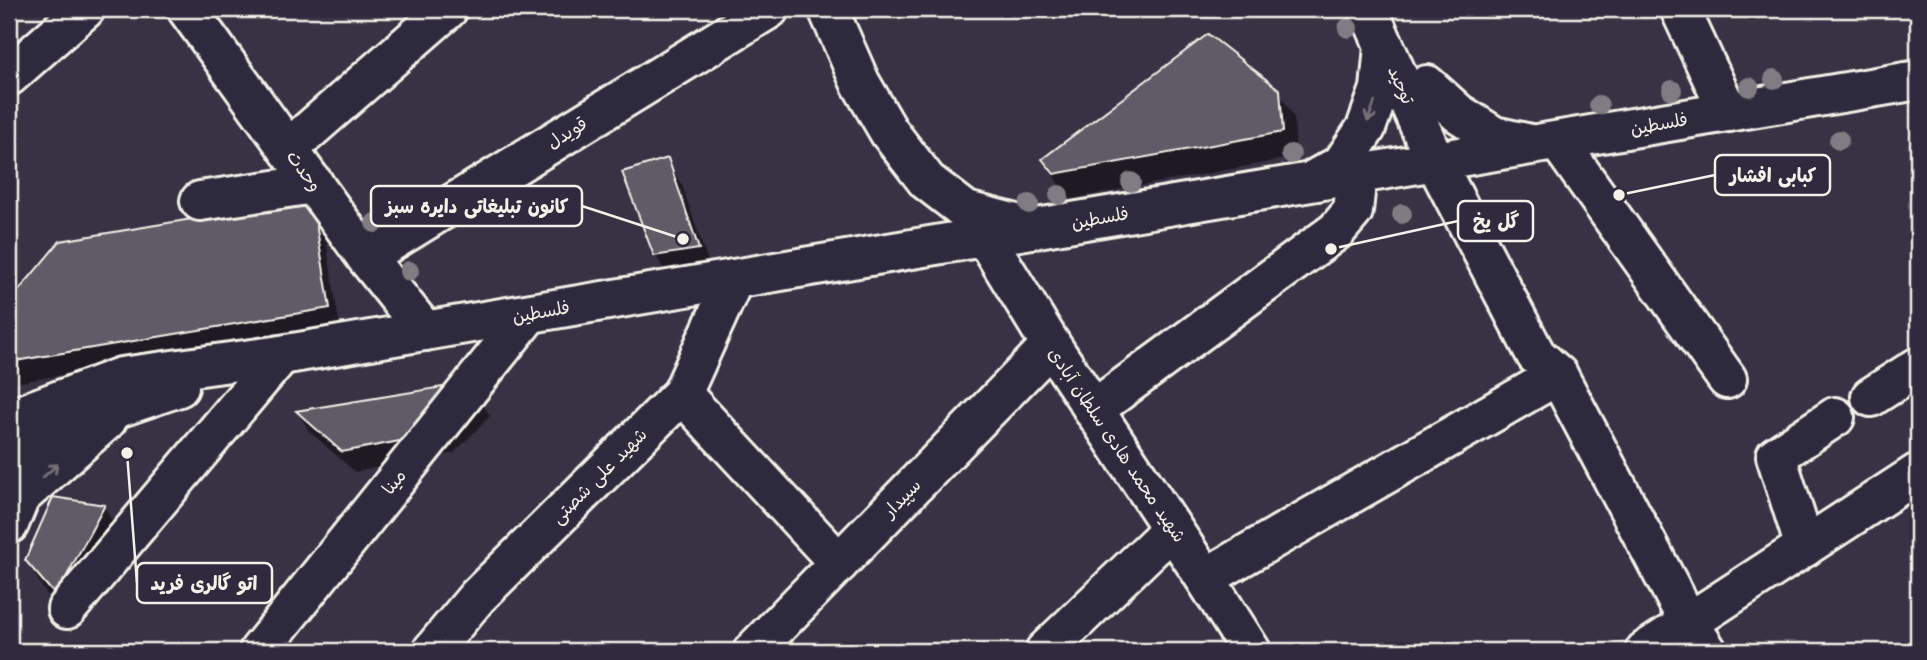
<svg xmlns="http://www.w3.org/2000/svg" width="1927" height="660" font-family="'Shantell Sans','Playpen Sans Arabic',sans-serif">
<rect width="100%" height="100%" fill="#373244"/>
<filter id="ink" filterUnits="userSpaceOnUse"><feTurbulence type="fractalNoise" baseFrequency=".0143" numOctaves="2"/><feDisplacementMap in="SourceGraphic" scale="14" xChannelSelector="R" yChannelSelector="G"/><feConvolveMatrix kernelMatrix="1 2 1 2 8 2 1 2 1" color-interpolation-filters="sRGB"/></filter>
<g filter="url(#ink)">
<g fill="#0007">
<path d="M1278,91L1294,117L1296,157L1070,199L1059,185L1044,160Z"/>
<path d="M667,160L682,185L712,274L671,281L656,256Z"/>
<path d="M311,201L323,221L340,328L9,384V305L60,243Z"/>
<path d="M478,396L490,416L454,453L355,472L309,431L298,412Z"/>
<path d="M104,506L122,538L75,626L45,592L26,560Z"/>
</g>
<g fill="#5f5c67" stroke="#f4f1e8" stroke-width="2">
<path d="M1208,34L1280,90L1283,132L1054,174L1042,159Z"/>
<path d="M668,158L699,249L654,256L622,172Z"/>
<path d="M312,199L330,308L9,362V302L60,241Z"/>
<path d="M467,383L442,433L342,452L296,411Z"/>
<path d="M53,497L105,505L56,596L25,560Z"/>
</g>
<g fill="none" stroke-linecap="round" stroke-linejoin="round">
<defs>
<g id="minor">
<path d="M187,9L366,257L425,331"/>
<path d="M828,9L860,82L889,132L927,181L966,211L1024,226"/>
<path d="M1368,9L1435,161L1536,355L1558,375L1689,623L1707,651"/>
<path d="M1680,9L1728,112"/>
<path d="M9,76L85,9"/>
<path d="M1558,141L1727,379"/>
<path d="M288,149L448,9"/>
<path d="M200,201L314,184"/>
<path d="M985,237L1051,345L1205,578L1251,651"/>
<path d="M366,257L769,9"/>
<path d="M682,394L839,563"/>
<path d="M1871,397L1918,367"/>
<path d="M1093,410L1336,231L1353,211L1357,174"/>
<path d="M1805,547L1776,456L1835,417"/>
<path d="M1205,578L1558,375"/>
<path d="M67,609L281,355"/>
<path d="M259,651L529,314"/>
<path d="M432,651L477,597L682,394L734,279"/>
<path d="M753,651L1051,345"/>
<path d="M1045,651L1172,529"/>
<path d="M1645,651L1918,473"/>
</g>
<g id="major">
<path d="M1427,85L1458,113L1494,136L1526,143"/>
<path d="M1315,179L1342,164L1366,128L1380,89L1384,46"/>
<path d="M9,419L121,377L281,355L1918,80"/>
<path d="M9,461L65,426L179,387"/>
<path d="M9,524L20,497L107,420"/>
</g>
</defs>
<use href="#minor" stroke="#f4f1e8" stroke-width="44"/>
<use href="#major" stroke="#f4f1e8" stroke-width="44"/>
<use href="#minor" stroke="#2f2a3d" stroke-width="38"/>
<use href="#major" stroke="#2f2a3d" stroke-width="38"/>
</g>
<g fill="#807b83">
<circle cx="1348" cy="28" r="10"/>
<circle cx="1774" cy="79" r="10"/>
<circle cx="1749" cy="87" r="10"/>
<circle cx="1672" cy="90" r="10"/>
<circle cx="1599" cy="105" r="10"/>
<circle cx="1839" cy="140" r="10"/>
<circle cx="1291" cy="154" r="10"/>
<circle cx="1131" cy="182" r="10"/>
<circle cx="1059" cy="195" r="10"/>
<circle cx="1029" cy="204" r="10"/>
<circle cx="1402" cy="214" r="10"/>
<circle cx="375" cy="223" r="10"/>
<circle cx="409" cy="271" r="10"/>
</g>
<defs><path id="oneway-shaft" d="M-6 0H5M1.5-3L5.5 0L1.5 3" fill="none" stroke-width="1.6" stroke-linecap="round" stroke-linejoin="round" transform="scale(1.75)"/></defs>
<g stroke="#747079">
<use href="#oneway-shaft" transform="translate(1371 112) rotate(110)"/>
<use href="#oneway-shaft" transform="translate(50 471) rotate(-42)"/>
</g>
</g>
<g text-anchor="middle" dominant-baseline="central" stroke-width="6" stroke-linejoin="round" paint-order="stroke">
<g font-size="18" fill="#f4f1e8" stroke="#2f2a3d">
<text transform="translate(1401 85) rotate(66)">توحید</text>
<text transform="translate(1659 124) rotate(-10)">فلسطین</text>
<text transform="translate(567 133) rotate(-32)">قویدل</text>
<text transform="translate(304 171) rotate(54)">وحدت</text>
<text transform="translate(1100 218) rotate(-10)">فلسطین</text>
<text transform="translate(541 312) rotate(-10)">فلسطین</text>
<text transform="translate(1117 445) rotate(56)">شهید محمد هادی سلطان آبادی</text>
<text transform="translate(599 476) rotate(-45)">شهید علی شصتی</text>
<text transform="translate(394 482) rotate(-51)">مینا</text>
<text transform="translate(902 498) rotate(-46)">سپیدار</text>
</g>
</g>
<path fill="none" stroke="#f4f1e8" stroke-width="2.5" d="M1619 195L1715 175M683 239L582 206M1331 249L1458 221M127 453L137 583"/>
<g fill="#f4f1e8" stroke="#2f2a3d" stroke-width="2.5">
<circle cx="1619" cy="195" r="7"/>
<circle cx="683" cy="239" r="7"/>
<circle cx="1331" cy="249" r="7"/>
<circle cx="127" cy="453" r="7"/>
</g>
<g fill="#2f2a3d" stroke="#f4f1e8" stroke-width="2.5">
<rect x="1715" y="155" width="115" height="40" rx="7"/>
<rect x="371" y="186" width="211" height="40" rx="7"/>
<rect x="1458" y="201" width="75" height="40" rx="7"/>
<rect x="137" y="563" width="135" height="40" rx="7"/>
</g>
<g font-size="19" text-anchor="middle" font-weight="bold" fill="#f4f1e8">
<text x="1773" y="182">کبابی افشار</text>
<text x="477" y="213">کانون تبلیغاتی دایره سبز</text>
<text x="1496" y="228">گل یخ</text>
<text x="204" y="590">اتو گالری فرید</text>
</g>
<rect width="1927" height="660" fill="none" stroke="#2f2a3d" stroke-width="35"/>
<rect x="18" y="18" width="1892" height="625" fill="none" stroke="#f4f1e8" stroke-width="2.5" filter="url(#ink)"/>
</svg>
